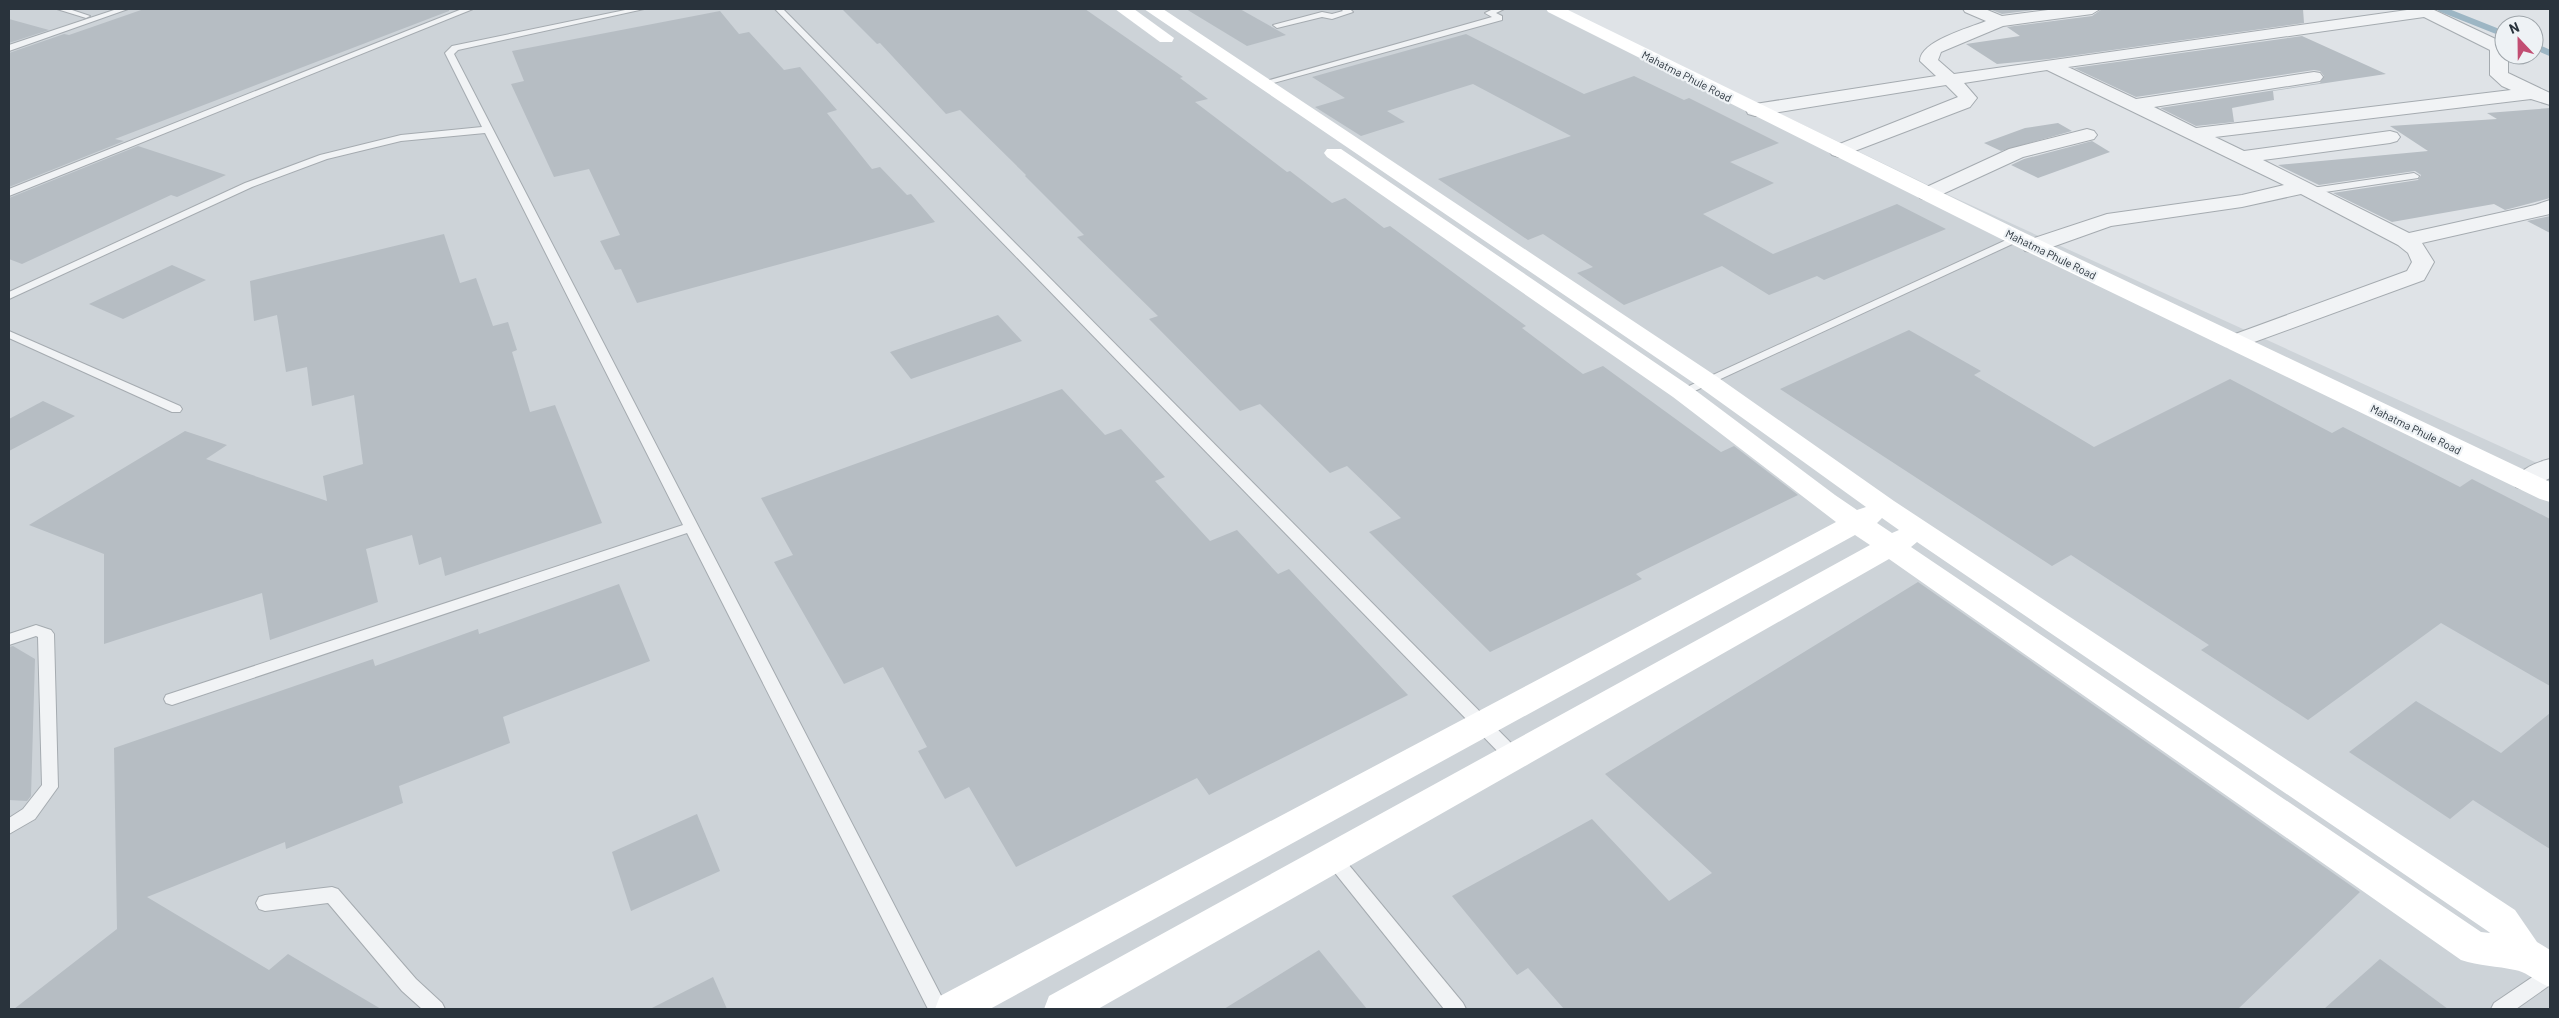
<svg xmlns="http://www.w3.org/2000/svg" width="2559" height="1018" font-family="Barlow,sans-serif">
<rect width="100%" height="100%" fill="#dfe3e7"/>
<path fill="#cdd3d8" d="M9,9H1562L1951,196L2550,469V1009H9Z"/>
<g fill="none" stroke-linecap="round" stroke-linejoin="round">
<g stroke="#9db6c4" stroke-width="6">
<path d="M2441,9L2504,34"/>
<path d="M2534,46L2550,53"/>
</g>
</g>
<g fill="#b6bdc3">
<path d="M144,9H449V11L115,139L124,141L9,187V53L64,34L69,35Z"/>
<path d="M842,9H1085L1183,77L1180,78L1208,99L1195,102L1287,172L1290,171L1332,203L1345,198L1384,228L1390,226L1526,326L1522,328L1583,374L1603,366L1721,452L1734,446L1798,495L1636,574L1642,579L1490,652L1369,532L1401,518L1347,466L1330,473L1260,404L1240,411L1149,319L1158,316L1077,237L1084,235L1025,176L1026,175L960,110L946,114L880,43L877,44Z"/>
<path d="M1186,9H1240L1286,35L1247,46Z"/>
<path d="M1989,9H2043L2002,14Z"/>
<path d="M2102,9H2303L2304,23L2049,59L1997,64L1966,44L2020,36L2007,27L2092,16Z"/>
<path d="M720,11L739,34L749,32L784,70L800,67L837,110L827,113L872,169L880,167L907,195L911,194L935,222L637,303L621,269L615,270L600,241L620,235L589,169L554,177L511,84L524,81L512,51Z"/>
<path d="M9,19L49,30L9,43Z"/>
<path d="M1466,34L1584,94L1634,76L1684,100L1689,98L1779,143L1730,162L1774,183L1703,214L1773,254L1897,204L1946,229L1824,280L1817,276L1769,295L1722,266L1624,305L1577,273L1593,267L1543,234L1528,240L1438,179L1571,136L1473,84L1387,111L1405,122L1361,136L1315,107L1345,98L1312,77Z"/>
<path d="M2302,36L2386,74L2273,91L2274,100L2232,108L2234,122L2196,126L2160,108L2320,83L2324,76L2320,71L2314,70L2136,97L2074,68Z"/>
<path d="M2550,108V198L2505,210L2494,204L2392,222L2333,193L2418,180L2421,175L2415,171L2319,185L2278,165L2428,151L2390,126L2497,119L2487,113Z"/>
<path d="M2058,123L2072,131L2001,151L1984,143L2025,128Z"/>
<path d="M2092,141L2110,152L2038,178L2011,165L2024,159Z"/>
<path d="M138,146L226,175L177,197L171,195L22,264L9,259V198Z"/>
<path d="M2550,216V233L2527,221Z"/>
<path d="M444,234L460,283L476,278L493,326L508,322L517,350L512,352L530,412L555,405L602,523L445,576L441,557L419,565L412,535L366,549L378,602L270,640L262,593L104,644V554L29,525L185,431L227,445L206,459L327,501L323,476L363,464L354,395L312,406L307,367L286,372L277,315L254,321L250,281Z"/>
<path d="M172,265L206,280L123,319L89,304Z"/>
<path d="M998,315L1022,341L911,379L890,352Z"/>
<path d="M1909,330L1981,371L1974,375L2094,447L2230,379L2332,433L2343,427L2460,487L2472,479L2550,519V686L2441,623L2308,720L2201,650L2209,645L2071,555L2052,566L1780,389Z"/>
<path d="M1062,389L1105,435L1121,429L1165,477L1155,481L1210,541L1237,530L1278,574L1289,569L1408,695L1209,795L1197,778L1016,867L969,787L945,799L918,751L927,747L883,667L844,684L774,562L793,555L761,498Z"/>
<path d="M43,401L75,416L9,451V419Z"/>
<path d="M1918,582L2360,892L2238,1009H1564L1528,968L1517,975L1452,896L1592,819L1669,901L1712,873L1605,774Z"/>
<path d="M619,584L650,661L503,717L510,743L399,786L403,803L286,849L285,842L147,897L269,970L288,954L381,1009H14L117,929L114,748L373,659L375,666L478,629L479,634Z"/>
<path d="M13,646L35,659L31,796L27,801L9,800V647Z"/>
<path d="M2416,701L2501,753L2550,713V849L2473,800L2450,819L2349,752Z"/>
<path d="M697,814L720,871L631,911L612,852Z"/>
<path d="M1319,950L1367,1009H1224Z"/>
<path d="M2380,959L2448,1009H2324Z"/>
<path d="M713,977L727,1009H650Z"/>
</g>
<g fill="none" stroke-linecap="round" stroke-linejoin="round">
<defs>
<g id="lane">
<path d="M57,9H69L90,16L86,18Z"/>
<path d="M117,9H128L9,51V45Z"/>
<path d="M462,9H473L9,196V189Z"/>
<path d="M630,9H644L458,50L454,54L948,1009H928L687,533L178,703L172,705L166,703L164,699L166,695L683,525L485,133L401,141L327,159L252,187L9,299V292L245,183L320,155L401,135L482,127L445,53L452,46Z"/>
<path d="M775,9H783L1520,752L1522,757L1520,762L1514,764L1508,762Z"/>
<path d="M1341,9H1350L1353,12L1332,19L1322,17L1277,28L1273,25L1322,12L1332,14L1343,11Z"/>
<path d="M1493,9H1504L1496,13L1502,16V20L1266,85L1259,83L1492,17L1485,13Z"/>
<path d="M2414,173L2419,176L2418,178L2312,194L2307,191L2312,188Z"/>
<path d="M2017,235L2021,236V240L1686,395L1682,396L1676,392Z"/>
<path d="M9,331L180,406L182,409L180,412H172L9,338Z"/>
<path d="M36,625L51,630L54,634L58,787L35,819L9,834V818L23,809L42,785L38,637L36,636L9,645V634Z"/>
<path d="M1333,851L1339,853L1463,1003L1466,1009H1444L1327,863L1324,858L1327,853Z"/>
<path d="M332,887L338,889L416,979L442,1003L445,1009H422L402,991L328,903L265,911L259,909L256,903L259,897L265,895Z"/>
<path d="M2550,965V985L2516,1009H2491L2494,1003Z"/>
</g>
<g id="street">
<path d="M1963,9H1985L2002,16L2056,9H2100L2092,14L2003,26L1941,52L1938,60L1954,74L2414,9H2432L2502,42L2504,55H2508V73L2550,93V105L2531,99L2215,137L2244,151L2390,131L2397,133L2400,137L2397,141L2390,143L2263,160L2409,233L2535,205L2550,200V214L2422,243L2434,262L2424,280L2235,349L2227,347L2223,342L2227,337L2407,271L2412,262L2408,253L2398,245L2301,194L2242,207L2111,226L2041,251L2033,252L2025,251L2022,246L2025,241L2107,214L2242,195L2284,185L2047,70L1964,83L1977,98L1970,107L1839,157L1832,155L1829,151L1832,147L1958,97L1946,85L1755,116L1748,114L1746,110L1748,106L1755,104L1936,76L1920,61C1920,41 1969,28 1986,21L1965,12ZM2424,17L2490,50V75L2502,86L2511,90L2196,128L2154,107L2314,82L2320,81L2323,77L2320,73L2314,72L2136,99L2068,67Z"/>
<path d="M2087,129L2094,131L2097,135L2094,139L2023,157L1934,198L1927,200L1920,198L1917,194L1920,190L2009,149Z"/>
<path d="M2550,459V478L2526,490L2516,487L2513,481C2520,469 2537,462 2550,459Z"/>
</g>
</defs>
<use href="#lane" stroke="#a5abb0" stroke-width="2"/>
<use href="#street" stroke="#a5abb0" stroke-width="2"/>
<use href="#lane" fill="#f1f3f5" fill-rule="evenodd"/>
<use href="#street" fill="#f1f3f5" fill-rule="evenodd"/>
<g fill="#fff" fill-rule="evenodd">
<path d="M1115,9H1134L1174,38L1172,42H1160Z"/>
<path d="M1144,9H1163L1716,376L1894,501L2515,910L2537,942L2550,950V987C2538,983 2527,972 2515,970C2497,966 2479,966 2461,960L1889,559L1098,1009H1044L1049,996L1870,545L1855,535L990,1009H935L940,996L1836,522L1673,397L1327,157L1324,153L1327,149H1341L1691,387L1835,495L1857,510L1866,507L1698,386ZM1882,518L1899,530L1892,533L1877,523ZM1917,542L2489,932L2490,933L2481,932L1911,547Z"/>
<path d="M1546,9H1566L2025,233L2550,482V502L2540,499L2009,243L1548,12Z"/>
</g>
</g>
<g text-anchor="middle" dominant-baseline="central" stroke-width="4.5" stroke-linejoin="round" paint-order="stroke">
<g font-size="11" fill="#29333c" stroke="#eef2f5">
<text transform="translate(1687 76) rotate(27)">Mahatma Phule Road</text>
<text transform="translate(2051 254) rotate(26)">Mahatma Phule Road</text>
<text transform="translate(2416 429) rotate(26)">Mahatma Phule Road</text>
</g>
</g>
<rect width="2559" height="1018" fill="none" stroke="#29333c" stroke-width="20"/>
<g transform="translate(2519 40) rotate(338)"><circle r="24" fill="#eef2f5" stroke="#9fa6ab"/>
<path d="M0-4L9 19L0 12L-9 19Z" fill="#c24e73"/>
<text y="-8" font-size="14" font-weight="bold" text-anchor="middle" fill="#29333c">N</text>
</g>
</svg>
